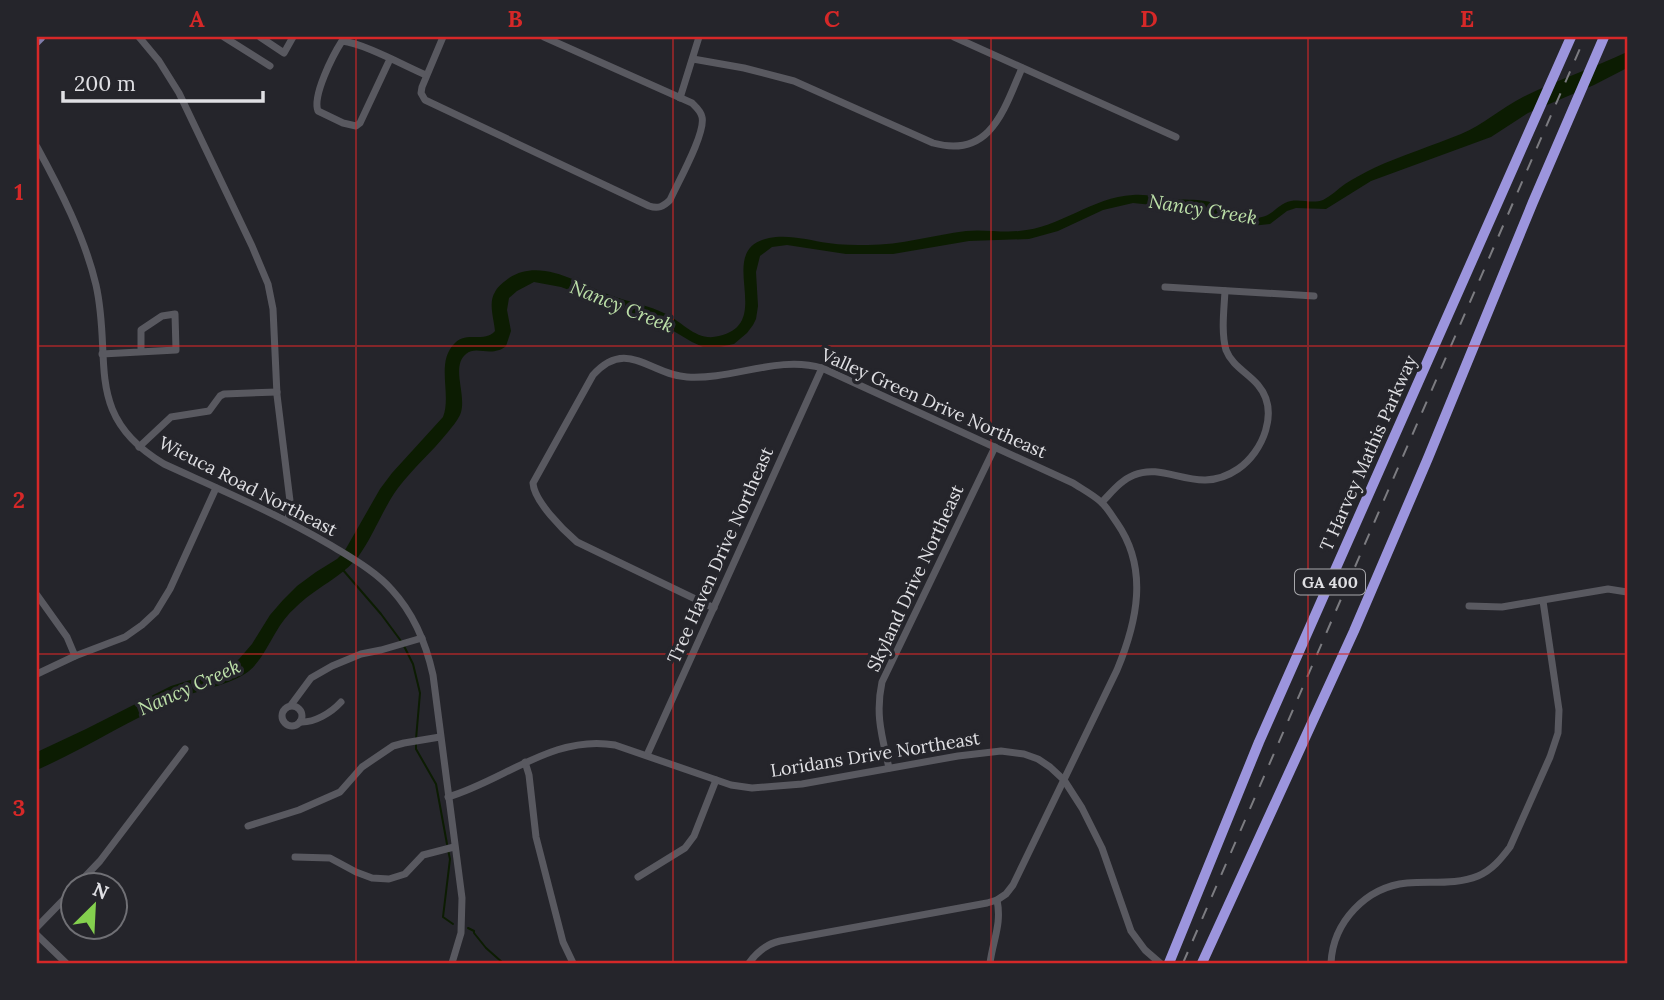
<svg xmlns="http://www.w3.org/2000/svg" width="1664" height="1000" font-family="Lora,serif">
<rect width="100%" height="100%" fill="#25252b"/>
<path fill="#0c1c02" d="M1627,52V68L1594,85L1528,113L1491,137L1371,181L1326,209L1296,208L1287,211L1270,224L1251,226L1241,224L1202,210L1133,203L1103,210L1058,231L1029,239L969,241L893,254H846L787,245L772,247L760,256L756,272L758,306L756,319L753,325L747,333L734,344L720,347H703L692,342L660,323L561,287L534,282L517,291L509,298L507,310L511,331L506,346C492,358 476,345 466,354C450,367 468,397 460,415C457,421 452,427 448,432C432,452 413,468 398,488C382,510 374,535 358,557C343,576 314,589 296,607C288,614 281,623 276,632C268,645 261,661 249,671C232,685 196,690 175,700C128,721 84,749 37,770V752L86,729L171,686L213,673L231,665L239,659L252,644L270,615L283,600L297,586L316,572L337,559L344,552L380,489L392,473L443,417C452,394 435,362 455,343C466,331 485,343 495,331C494,319 488,303 495,292C498,286 504,282 509,278C541,257 579,284 610,295C628,302 649,305 666,314C684,323 697,342 719,336C777,323 712,250 769,238C788,234 809,240 828,243C841,245 855,245 868,245C901,245 933,235 966,231C984,229 1002,233 1019,231C1060,228 1092,197 1133,195C1146,194 1159,197 1172,199C1183,200 1195,199 1205,201C1224,204 1242,222 1262,217C1273,215 1279,203 1291,201C1301,199 1313,204 1323,200C1331,196 1338,189 1345,184C1354,178 1364,173 1374,168C1402,155 1432,146 1461,134C1483,125 1501,108 1523,97C1557,80 1593,68 1627,52Z"/>
<g fill="none" stroke-linecap="round" stroke-linejoin="round">
<g stroke="#0c1c02" stroke-width="2">
<path d="M343,570L381,614L401,641"/>
<path d="M404,646L413,664L420,693L416,739"/>
<path d="M416,744V749L436,784L447,844"/>
<path d="M448,850L450,859L443,917L453,924"/>
<path d="M468,928L474,931V933L486,948L503,963"/>
</g>
<g stroke="#595960" stroke-width="7">
<path d="M139,37L159,61L179,93L252,246L268,284L273,309L277,395L290,501L288,521"/>
<path d="M224,37L270,66"/>
<path d="M260,37L284,53L293,37"/>
<path d="M443,37L422,87L421,93L425,100L649,206C658,209 663,207 670,200C677,184 706,133 702,117C701,111 696,107 692,103L544,37"/>
<path d="M954,37L1176,137"/>
<path d="M390,59L360,123L356,126L343,123L318,111C312,96 333,55 342,41C363,43 405,66 426,75"/>
<path d="M693,59L744,68L794,81L933,143C991,159 1004,109 1022,68"/>
<path d="M680,98L699,37"/>
<path d="M37,147C60,189 85,238 96,285C113,360 82,415 164,464C221,490 278,514 332,546C353,559 375,571 392,590C414,614 426,643 433,675L462,898L461,933L452,963"/>
<path d="M1165,287L1314,296"/>
<path d="M102,354L176,350L175,314L162,316L141,330V352"/>
<path d="M139,447L171,417L209,411L220,396L224,394L277,392"/>
<path d="M1102,502C1111,493 1121,480 1134,475C1167,461 1197,497 1238,469C1263,452 1280,411 1258,385C1248,373 1232,366 1226,350C1221,332 1224,310 1225,291"/>
<path d="M37,595L67,637L75,656"/>
<path d="M1469,606L1502,607L1608,589L1627,592"/>
<path d="M714,608L577,542C563,530 534,501 533,483L593,375C627,337 650,375 687,377C733,380 778,355 822,368L1073,483C1082,489 1092,494 1101,502C1107,507 1112,516 1117,523C1149,569 1137,622 1117,670L1013,885L1006,894L997,900"/>
<path d="M37,674L75,656L125,637L142,625L156,612L170,589L216,488"/>
<path d="M291,705L311,678L332,666L361,654L381,650L422,638"/>
<circle cx="292" cy="716" r="10"/>
<path d="M300,722C314,723 331,713 341,702"/>
<path d="M647,755L822,368"/>
<path d="M525,762L529,775L536,837L563,942L573,963"/>
<path d="M889,768C882,736 875,715 882,682L995,447"/>
<path d="M448,797C503,781 554,734 615,745L731,785L752,788L802,784L958,756L1001,751L1024,754L1038,759L1050,767L1064,780L1082,808L1102,848L1131,931L1145,950L1160,963"/>
<path d="M248,826L299,810L340,792L362,767L393,746L404,743L440,737"/>
<path d="M295,857L330,858L356,872L372,878L389,879L405,874L423,855L454,847"/>
<path d="M638,877L685,848L694,836L716,780"/>
<path d="M78,884L100,861L185,749"/>
<path d="M37,927L74,889"/>
<path d="M37,935L66,963"/>
<path d="M749,963C757,952 766,944 780,941L987,903L997,900C1002,924 993,940 990,963"/>
<path d="M1331,963C1333,922 1366,887 1407,883C1431,881 1456,885 1478,876C1492,870 1501,859 1510,847L1550,757L1558,733L1559,710L1543,601"/>
</g>
<path stroke="#817dab" stroke-width="9" d="M37,41L41,37"/>
<g stroke="#9c95dd" stroke-width="10">
<path d="M1169,963L1259,742L1571,37"/>
<path d="M1202,963L1354,631L1428,458L1533,202L1604,37"/>
</g>
<path stroke="#7c7c81" stroke-width="2" stroke-dasharray="12 12" stroke-linecap="butt" d="M1183,963L1585,37"/>
</g>
<path fill="none" stroke="#d62828" stroke-width="2" stroke-opacity="0.55" d="M356,37V963M673,37V963M991,37V963M1308,37V963M37,346H1627M37,654H1627"/>
<g text-anchor="middle" dominant-baseline="central" stroke-width="7" stroke-linejoin="round" paint-order="stroke">
<rect fill="#25252b" stroke="#a8a8ac" stroke-width="2" x="1295" y="569.5" width="70" height="25" rx="5"/>
<g font-size="16" font-weight="bold" fill="#e0e0e4">
<text x="1330" y="582">GA 400</text>
</g>
<g font-size="18" fill="#e0e0e4" stroke="#25252b">
<text transform="translate(934 403) rotate(24)">Valley Green Drive Northeast</text>
<text transform="translate(1368 453) rotate(-66)">T Harvey Mathis Parkway</text>
<text transform="translate(248 486) rotate(27)">Wieuca Road Northeast</text>
<text transform="translate(720 555) rotate(-66)">Tree Haven Drive Northeast</text>
<text transform="translate(915 578) rotate(-65)">Skyland Drive Northeast</text>
<text transform="translate(875 754) rotate(-9)">Loridans Drive Northeast</text>
</g>
<g font-size="19" font-style="italic" fill="#bde1a9" stroke="#25252b">
<text transform="translate(1203 209) rotate(9)">Nancy Creek</text>
<text transform="translate(622 306) rotate(22)">Nancy Creek</text>
<text transform="translate(189 687) rotate(-24)">Nancy Creek</text>
</g>
</g>
<rect width="1664" height="1000" fill="none" stroke="#25252b" stroke-width="77"/>
<g transform="translate(94 906) rotate(24)"><circle r="33" fill="#25252b" stroke="#707075" stroke-width="2"/>
<path d="M0-5L12 26L0 18L-12 26Z" fill="#84d04e"/>
<text y="-10" font-size="19" font-weight="bold" text-anchor="middle" fill="#e0e0e4">N</text>
</g>
<path d="M63 91v10h200v-10" fill="none" stroke="#e0e0e4" stroke-width="3.5"/>
<text x="74" y="91" font-size="21" fill="#e0e0e4" stroke="#25252b" stroke-width="5" paint-order="stroke">200 m</text>
<rect x="38" y="38" width="1588" height="924" fill="none" stroke="#d62828" stroke-width="2.5"/>
<g font-size="23" text-anchor="middle" font-weight="bold" fill="#d62828">
<text x="197" y="27">A</text>
<text x="515" y="27">B</text>
<text x="832" y="27">C</text>
<text x="1149" y="27">D</text>
<text x="1467" y="27">E</text>
<text x="19" y="200">1</text>
<text x="19" y="508">2</text>
<text x="19" y="816">3</text>
</g>
</svg>
